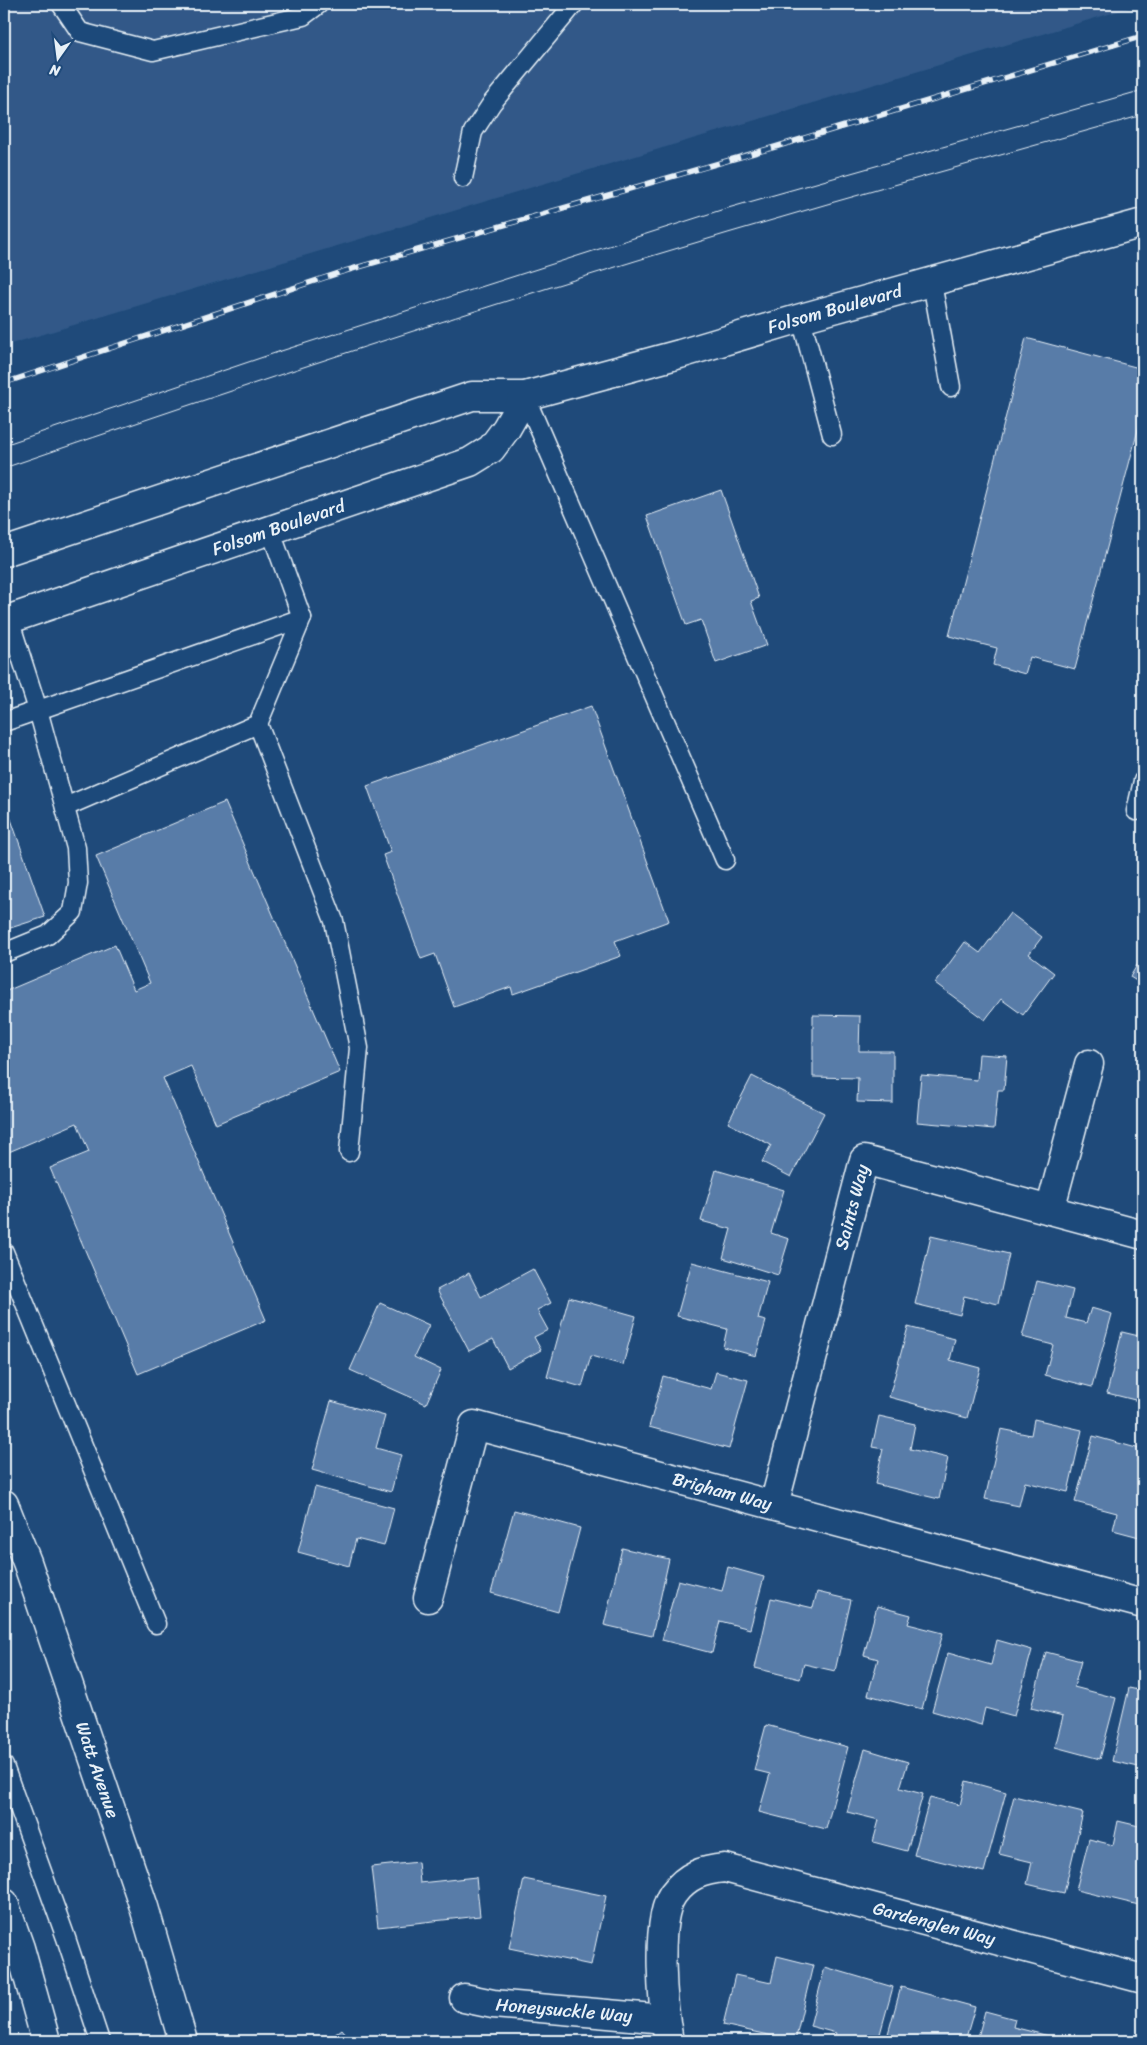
<svg xmlns="http://www.w3.org/2000/svg" width="1147" height="2045" font-family="Sriracha,sans-serif">
<rect width="100%" height="100%" fill="#1f4a7a"/>
<filter id="ink" filterUnits="userSpaceOnUse"><feTurbulence type="fractalNoise" baseFrequency=".02" numOctaves="2"/><feDisplacementMap in="SourceGraphic" scale="10" xChannelSelector="R" yChannelSelector="G"/><feConvolveMatrix kernelMatrix="1 2 1 2 8 2 1 2 1" color-interpolation-filters="sRGB"/></filter>
<g filter="url(#ink)">
<path fill="#305988" d="M4,4H1142L4,346Z"/>
<g fill="#597ba8" stroke="#e8f1f8">
<path d="M1026,338L1143,369V411L1075,669L1030,657L1025,674L993,665L997,648L949,636Z"/>
<path d="M721,490L759,598L751,601L767,645L716,663L701,620L686,625L647,516Z"/>
<path d="M591,706L669,921L615,941L621,956L513,994L511,987L454,1007L435,954L421,959L383,855L391,852L367,786Z"/>
<path d="M4,802H5L45,917L4,930Z"/>
<path d="M225,802L340,1072L216,1124L191,1066L163,1078L266,1320L138,1374L50,1168L89,1152L77,1123L4,1154V992L115,945L134,990L150,983L96,856Z"/>
<path d="M1010,913L1042,937L1029,954L1054,973L1023,1015L1001,999L985,1020L935,983L965,942L980,953Z"/>
<path d="M1143,955V985L1130,977Z"/>
<path d="M813,1015L860,1016L859,1051H893V1103L857,1102L858,1078L813,1077Z"/>
<path d="M979,1054L1007,1056L1004,1090H998L994,1129L917,1122L921,1075L977,1080Z"/>
<path d="M752,1076L824,1113L791,1177L762,1162L771,1145L728,1123Z"/>
<path d="M716,1170L784,1190L771,1233L789,1239L778,1275L723,1258L731,1229L701,1221Z"/>
<path d="M931,1236L1009,1254L998,1304L964,1296L960,1315L915,1304Z"/>
<path d="M692,1262L768,1282L758,1319L766,1321L756,1356L723,1347L727,1329L677,1316Z"/>
<path d="M533,1269L551,1303L537,1310L548,1330L534,1337L541,1350L508,1368L493,1339L469,1351L437,1290L469,1273L481,1297Z"/>
<path d="M1037,1281L1073,1290L1066,1318L1086,1323L1091,1308L1112,1314L1092,1387L1045,1375L1053,1345L1022,1337Z"/>
<path d="M569,1297L636,1316L623,1365L591,1356L582,1387L547,1377Z"/>
<path d="M380,1303L429,1325L414,1357L441,1370L426,1404L350,1370Z"/>
<path d="M908,1327L955,1339L950,1360L980,1368L967,1418L889,1397Z"/>
<path d="M1122,1332L1143,1337V1402L1107,1393Z"/>
<path d="M716,1372L748,1380L729,1449L649,1427L663,1376L711,1389Z"/>
<path d="M331,1401L385,1416L376,1448L401,1455L391,1492L312,1470Z"/>
<path d="M879,1416L915,1424L910,1449L948,1458L939,1499L875,1484L883,1449L872,1447Z"/>
<path d="M1034,1419L1082,1430L1068,1492L1025,1482L1019,1506L985,1499L1001,1429L1031,1435Z"/>
<path d="M1093,1436L1140,1449L1137,1462L1143,1464V1538L1113,1530L1117,1513L1075,1502Z"/>
<path d="M315,1487L394,1508L384,1546L356,1539L349,1566L298,1552Z"/>
<path d="M514,1510L580,1528L558,1612L491,1593Z"/>
<path d="M622,1548L669,1559L652,1636L604,1625Z"/>
<path d="M728,1567L764,1577L750,1629L720,1621L712,1653L662,1640L678,1580L722,1591Z"/>
<path d="M817,1592L851,1600L835,1671L804,1664L800,1679L755,1668L771,1598L813,1608Z"/>
<path d="M877,1606L911,1615L908,1624L943,1633L922,1709L868,1695L878,1659L864,1655Z"/>
<path d="M997,1640L1032,1650L1014,1716L985,1708L981,1725L932,1711L948,1653L991,1665Z"/>
<path d="M1046,1652L1081,1661L1074,1687L1116,1698L1100,1759L1055,1747L1063,1716L1031,1708Z"/>
<path d="M1129,1688L1143,1691V1768L1112,1761Z"/>
<path d="M766,1725L848,1747L826,1829L759,1812L770,1774L754,1770Z"/>
<path d="M865,1749L908,1762L900,1788L923,1794L907,1851L873,1842L879,1820L847,1812Z"/>
<path d="M966,1781L1006,1792L984,1872L914,1855L930,1797L960,1805Z"/>
<path d="M1014,1796L1083,1813L1064,1893L1027,1884L1032,1862L999,1854Z"/>
<path d="M1118,1821L1143,1827V1906L1076,1890L1089,1839L1113,1845Z"/>
<path d="M418,1862L420,1883L476,1877L480,1916L378,1927L371,1867Z"/>
<path d="M524,1879L606,1896L591,1965L509,1948Z"/>
<path d="M777,1956L813,1965L795,2041L723,2025L735,1975L771,1983Z"/>
<path d="M825,1967L893,1987L878,2041H833L836,2033L810,2026Z"/>
<path d="M901,1987L975,2007L965,2041H886Z"/>
<path d="M985,2011L1015,2019L1013,2027L1049,2036L1048,2041H977Z"/>
<path d="M342,2029L352,2041H326Z"/>
</g>
<g fill="none" stroke-linecap="round" stroke-linejoin="round">
<defs>
<g id="lane">
<path d="M61,4L80,32L153,51L303,16L319,4"/>
<path d="M463,178L473,132L492,103L574,4"/>
<path d="M932,283L951,387"/>
<path d="M801,318L832,435"/>
<path d="M525,396L725,860"/>
<path d="M4,722L302,618"/>
<path d="M258,724L302,618L270,529"/>
<path d="M1143,781L1136,811L1143,809"/>
<path d="M65,807L258,724L334,921L359,1048L349,1152"/>
<path d="M4,953L48,935L73,912L78,883L76,848L38,710L9,619"/>
<path d="M4,1252L156,1624"/>
<path d="M4,1766L66,1938L100,2041"/>
</g>
<g id="street">
<path d="M1050,1210L1089,1064"/>
<path id="s1" d="M774,1505L864,1160L1143,1235"/>
<path id="s2" d="M428,1598L474,1425L1143,1604"/>
<path id="s3" d="M464,1998L493,2004L665,2019"/>
<path id="s4" d="M669,2041C663,2009 654,1921 673,1894C687,1875 703,1870 725,1868L1143,1979"/>
</g>
<g id="primary">
<path id="s5" d="M4,552L472,396H525L680,354L801,318L1143,223"/>
<path id="s6" d="M4,621L470,462L491,449L506,429L525,396"/>
<path id="s7" d="M4,1504L27,1562L144,1907L183,2041"/>
<path d="M4,1903L20,1948L46,2041"/>
</g>
</defs>
<use href="#lane" stroke="#e8f1f8" stroke-width="21"/>
<use href="#street" stroke="#e8f1f8" stroke-width="31"/>
<use href="#primary" stroke="#e8f1f8" stroke-width="31"/>
<use href="#lane" stroke="#1f4a7a" stroke-width="18"/>
<use href="#street" stroke="#1f4a7a" stroke-width="28"/>
<use href="#primary" stroke="#1f4a7a" stroke-width="28"/>
<g stroke="#e8f1f8" stroke-width="1">
<path d="M4,445L278,352L721,210L1143,90"/>
<path d="M4,468C244,386 485,305 728,233C866,192 1005,154 1143,115"/>
</g>
<defs>
<path id="rail" d="M4,383L345,271L775,147L1143,36"/>
</defs>
<use href="#rail" stroke="#e8f1f8" stroke-width="5.5"/>
<use href="#rail" stroke="#1f4a7a" stroke-width="4" stroke-dasharray="11" stroke-linecap="butt"/>
</g>
</g>
<g text-anchor="middle" dominant-baseline="central" stroke-width="4.5" stroke-linejoin="round" paint-order="stroke">
<g font-size="18" fill="#e8f1f8" stroke="#1f4a7a">
<text stroke="none"><textPath href="#s5" startOffset="868">Folsom Boulevard</textPath></text>
<text stroke="none"><textPath href="#s6" startOffset="290">Folsom Boulevard</textPath></text>
<text stroke="none"><textPath href="#s1" startOffset="308">Saints Way</textPath></text>
<text stroke="none"><textPath href="#s2" startOffset="436">Brigham Way</textPath></text>
<text stroke="none"><textPath href="#s7" startOffset="282">Watt Avenue</textPath></text>
<text stroke="none"><textPath href="#s4" startOffset="426">Gardenglen Way</textPath></text>
<text stroke="none"><textPath href="#s3" startOffset="101">Honeysuckle Way</textPath></text>
</g>
</g>
<rect width="1147" height="2045" fill="none" stroke="#1f4a7a" stroke-width="20"/>
<rect x="10" y="10" width="1127" height="2025" fill="none" stroke="#e8f1f8" stroke-width="2" filter="url(#ink)"/>
<g transform="translate(58 58) rotate(194)" stroke="#1f4a7a" stroke-width="4" paint-order="stroke">
<path d="M0-4L9 19L0 12L-9 19Z" fill="#e8f1f8"/>
<text y="-8" font-size="14" font-weight="bold" text-anchor="middle" fill="#e8f1f8">N</text>
</g>
</svg>
